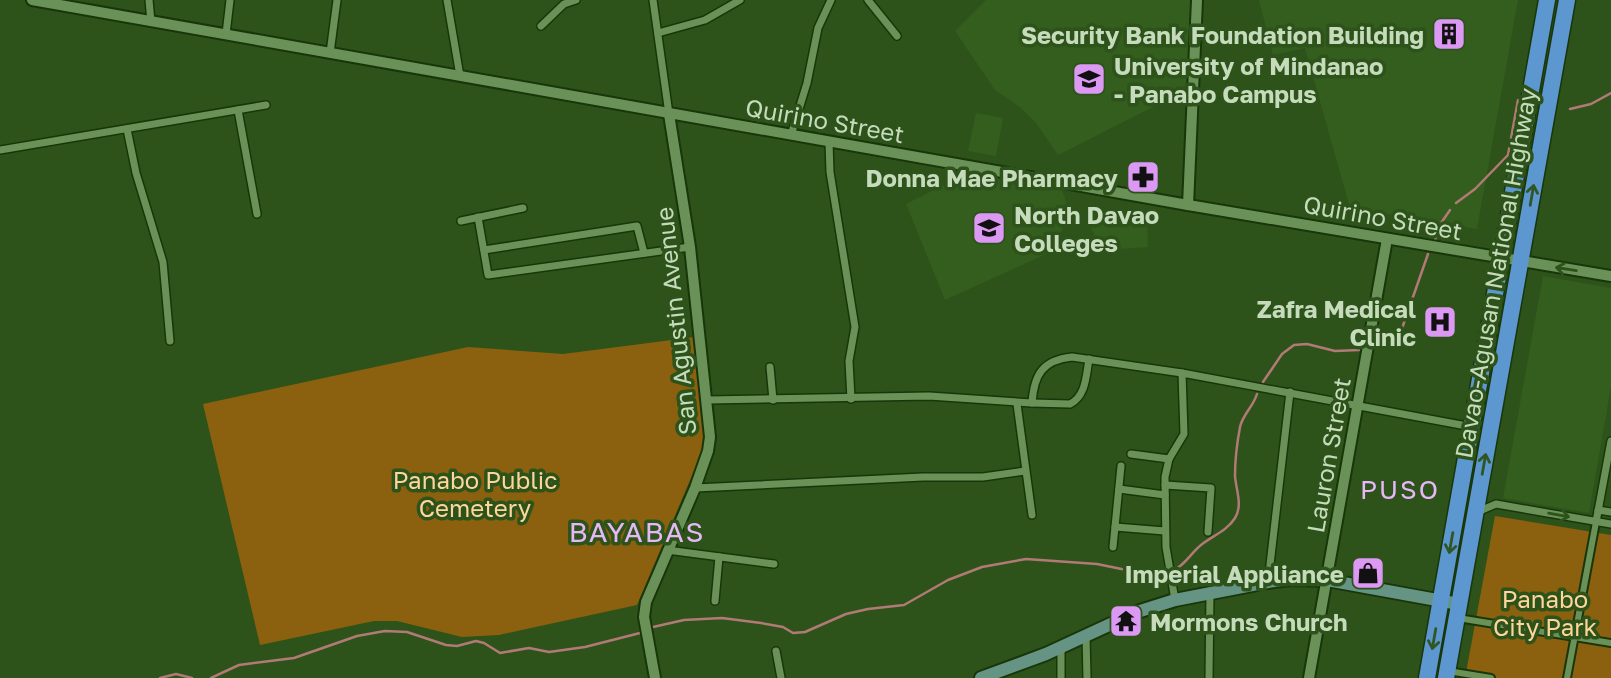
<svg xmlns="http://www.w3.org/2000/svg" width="1611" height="678" font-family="'Golos Text',sans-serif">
<rect width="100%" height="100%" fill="#2d531a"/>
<g fill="#335e1e">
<path d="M986,0H1194L1189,89L1058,155L1036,123L1020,107L995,90L955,31Z"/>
<path d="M1259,0H1518L1477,229L1350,208L1305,48L1273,55Z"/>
<path d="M976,113L1003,118L996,156L968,151Z"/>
<path d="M970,172L1062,190L1068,207L1057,249L945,300L906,204Z"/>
<path d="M1117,213H1147L1148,247L1094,251V233L1086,221L1097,215L1116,217Z"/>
<path d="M1543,276L1611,288V387L1589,513L1503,498Z"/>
</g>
<g fill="#8b600e">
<path d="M695,337L704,429L702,452L637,605L499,635L462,637L397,621H374L260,645L203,404L468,347L563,354Z"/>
<path d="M1495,516L1611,535V678H1465Z"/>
</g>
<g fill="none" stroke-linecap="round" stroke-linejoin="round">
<g stroke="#b17a76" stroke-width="2.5">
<path d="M1570,109L1591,104L1611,93"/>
<path d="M1456,203L1475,189L1508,155L1518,100"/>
<path d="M1435,240L1439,226L1450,210"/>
<path d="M1377,345L1393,342L1399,337L1428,254"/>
<path d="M1263,382L1282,354L1294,345L1307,344L1335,351L1359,350"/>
<path d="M1173,571C1185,565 1191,553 1201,545C1212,536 1227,531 1235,518C1243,505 1236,490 1235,476C1235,460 1237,443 1240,427C1243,414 1253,407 1257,394"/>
<path d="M653,627L684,620L722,618L761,623L783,627L793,633L805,632L846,614L868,609L904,605L948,580L982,567L1026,559L1097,564L1146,574L1164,573"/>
<path d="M160,678L176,674L192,678"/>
<path d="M211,678L239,665L294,658L357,636L385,631L407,632L446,645L457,646L476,641L484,643L500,653L529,648L549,652L585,647L640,633"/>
</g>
<defs>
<g id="pedestrian">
<path d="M1458,618L1611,643"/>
<path d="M1448,671L1491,678"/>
<path d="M1567,678L1596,522"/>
</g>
<g id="minor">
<path d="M149,0L151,22"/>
<path d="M447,0L460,76"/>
<path d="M653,0L669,114"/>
<path d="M868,0L897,36"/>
<path d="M541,26L564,4L576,0"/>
<path d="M658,33L705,20L740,0"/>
<path d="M226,34L230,0"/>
<path d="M330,53L337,0"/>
<path d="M238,110L257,214"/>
<path d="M127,129L136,173L163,262L170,341"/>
<path d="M791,135L807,83L818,28L831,0"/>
<path d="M829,142L830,172L855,327L849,361L851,399"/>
<path d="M0,150L266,105"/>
<path d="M478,217L488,275L690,247"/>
<path d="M461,221L523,208"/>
<path d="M484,250L637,226L644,253"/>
<path d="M770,367L773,400"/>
<path d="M707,400L929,396L1032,403C1034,374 1043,360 1072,357L1182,373L1472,427"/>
<path d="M1032,403L1070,404C1086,396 1086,376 1089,359"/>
<path d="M1017,404L1032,515"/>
<path d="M1131,454L1169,459"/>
<path d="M1165,485L1211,488L1208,532"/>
<path d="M695,488L923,477H983L1025,471"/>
<path d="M1119,489L1165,495"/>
<path d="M1598,510L1611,512"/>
<path d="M1475,513L1496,504L1611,524"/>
<path d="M1596,522L1611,441"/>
<path d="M1115,527L1165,531"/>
<path d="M1113,547L1121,466"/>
<path d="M667,550L774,564"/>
<path d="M1268,582L1290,392"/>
<path d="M1175,600L1166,547L1165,477L1169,459L1184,434L1182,373"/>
<path d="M715,601L719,557"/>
<path d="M1086,635L1087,678"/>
<path d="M1061,647V678"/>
<path d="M776,651L781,678"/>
<path d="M1209,678L1210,593"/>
</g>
<g id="tertiary">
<path d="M32,0L1188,205L1611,276"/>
<path d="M1188,205L1197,0"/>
<path d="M655,678L644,617L646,602L695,488L708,451L710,437L690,247L669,114"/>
<path d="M1309,678L1387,239"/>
</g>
<path id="secondary" d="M981,678L1046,654L1137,612L1175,600L1268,582L1289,579L1327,580L1459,604"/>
<g id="trunk">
<path d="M1427,678L1547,0"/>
<path d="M1446,678L1567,0"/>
</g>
</defs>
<use href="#pedestrian" stroke="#19360a" stroke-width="10"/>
<use href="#minor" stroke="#19360a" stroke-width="10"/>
<use href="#tertiary" stroke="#19360a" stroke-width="14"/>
<use href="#secondary" stroke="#19360a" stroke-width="16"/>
<use href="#trunk" stroke="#19360a" stroke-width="19"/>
<use href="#pedestrian" stroke="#6a9258" stroke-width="6"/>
<use href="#minor" stroke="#6a9258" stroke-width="7"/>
<use href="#tertiary" stroke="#6a9258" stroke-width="10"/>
<use href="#secondary" stroke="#659485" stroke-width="12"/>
<use href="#trunk" stroke="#5d97d0" stroke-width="16"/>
</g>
<defs><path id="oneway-shaft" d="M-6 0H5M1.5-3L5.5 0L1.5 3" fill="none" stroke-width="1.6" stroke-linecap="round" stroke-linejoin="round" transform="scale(1.75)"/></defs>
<g stroke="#2f5623">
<use href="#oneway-shaft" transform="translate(1532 195) rotate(-80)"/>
<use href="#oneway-shaft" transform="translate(1484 464) rotate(-80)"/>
<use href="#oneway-shaft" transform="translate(1451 543) rotate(100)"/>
<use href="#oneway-shaft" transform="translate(1434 639) rotate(100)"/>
</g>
<g stroke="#2d531a">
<use href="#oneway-shaft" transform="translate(1566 269) rotate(-171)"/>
<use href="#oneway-shaft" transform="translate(1559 515) rotate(10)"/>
</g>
<defs>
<symbol id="building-square" viewBox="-11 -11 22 22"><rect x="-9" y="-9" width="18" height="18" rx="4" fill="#dc99f4" stroke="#2d531a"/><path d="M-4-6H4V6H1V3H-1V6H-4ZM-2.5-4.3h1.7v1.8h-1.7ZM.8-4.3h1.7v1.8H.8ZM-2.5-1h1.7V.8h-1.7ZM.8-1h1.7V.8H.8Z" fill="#111"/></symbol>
<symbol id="university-square" viewBox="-11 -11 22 22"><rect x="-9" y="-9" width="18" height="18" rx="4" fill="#dc99f4" stroke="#2d531a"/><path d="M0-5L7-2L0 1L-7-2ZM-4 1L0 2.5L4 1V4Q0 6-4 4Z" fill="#111"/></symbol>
<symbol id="pharmacy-square" viewBox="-11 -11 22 22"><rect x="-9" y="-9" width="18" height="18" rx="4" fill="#dc99f4" stroke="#2d531a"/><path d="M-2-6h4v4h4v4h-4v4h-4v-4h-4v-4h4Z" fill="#111"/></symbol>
<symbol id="hospital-square" viewBox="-11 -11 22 22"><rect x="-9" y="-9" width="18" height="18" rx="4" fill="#dc99f4" stroke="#2d531a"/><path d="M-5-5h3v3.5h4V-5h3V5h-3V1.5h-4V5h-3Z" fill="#111"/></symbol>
<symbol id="shop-square" viewBox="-11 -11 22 22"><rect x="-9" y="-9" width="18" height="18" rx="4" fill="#dc99f4" stroke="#2d531a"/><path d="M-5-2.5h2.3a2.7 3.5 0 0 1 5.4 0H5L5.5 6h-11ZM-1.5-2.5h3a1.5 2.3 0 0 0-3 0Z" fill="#111"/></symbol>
<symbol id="temple-square" viewBox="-11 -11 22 22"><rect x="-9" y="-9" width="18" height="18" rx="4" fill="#dc99f4" stroke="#2d531a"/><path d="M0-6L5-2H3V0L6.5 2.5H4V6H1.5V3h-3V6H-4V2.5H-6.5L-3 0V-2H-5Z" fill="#111"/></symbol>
</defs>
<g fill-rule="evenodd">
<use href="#building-square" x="1430" y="15" width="38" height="38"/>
<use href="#university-square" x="1070" y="60" width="38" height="38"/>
<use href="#pharmacy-square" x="1124" y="158" width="38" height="38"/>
<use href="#university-square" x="970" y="209" width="38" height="38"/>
<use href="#hospital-square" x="1421" y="303" width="38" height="38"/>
<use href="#shop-square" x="1349" y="554" width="38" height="38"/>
<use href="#temple-square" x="1107" y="602" width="38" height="38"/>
</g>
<g text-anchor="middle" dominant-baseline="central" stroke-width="7" stroke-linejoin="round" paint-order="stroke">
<g font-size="24" font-weight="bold" fill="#c5dbbc" stroke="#2d531a" text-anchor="end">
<text x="1424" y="34">Security Bank Foundation Building</text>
<text x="1114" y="65" text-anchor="start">University of Mindanao<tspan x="1114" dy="28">- Panabo Campus</tspan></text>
<text x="1118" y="177">Donna Mae Pharmacy</text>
<text x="1014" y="214" text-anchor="start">North Davao<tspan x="1014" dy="28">Colleges</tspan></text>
<text x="1416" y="308">Zafra Medical<tspan x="1416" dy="28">Clinic</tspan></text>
<text x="1344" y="573">Imperial Appliance</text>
<text x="1150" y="621" text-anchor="start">Mormons Church</text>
</g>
<g font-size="24" fill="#c5dbbc" stroke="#2d531a">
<text transform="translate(825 120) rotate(10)">Quirino Street</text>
<text transform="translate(1383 217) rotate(10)">Quirino Street</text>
<text transform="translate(1495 273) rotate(-80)">Davao-Agusan National Highway</text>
<text transform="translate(675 321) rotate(-96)">San Agustin Avenue</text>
<text transform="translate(1328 455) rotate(-80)">Lauron Street</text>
</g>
<g font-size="24" fill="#fed69c" stroke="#2d531a">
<text x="475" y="479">Panabo Public<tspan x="475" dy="28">Cemetery</tspan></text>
<text x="1545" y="598">Panabo<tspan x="1545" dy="28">City Park</tspan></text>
</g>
<g font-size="26" letter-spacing="2" fill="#e7b8f8" stroke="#2d531a">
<text x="1400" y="489">PUSO</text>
</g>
<g font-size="28" letter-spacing="2" fill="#e7b8f8" stroke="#2d531a">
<text x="637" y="531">BAYABAS</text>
</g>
</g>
</svg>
